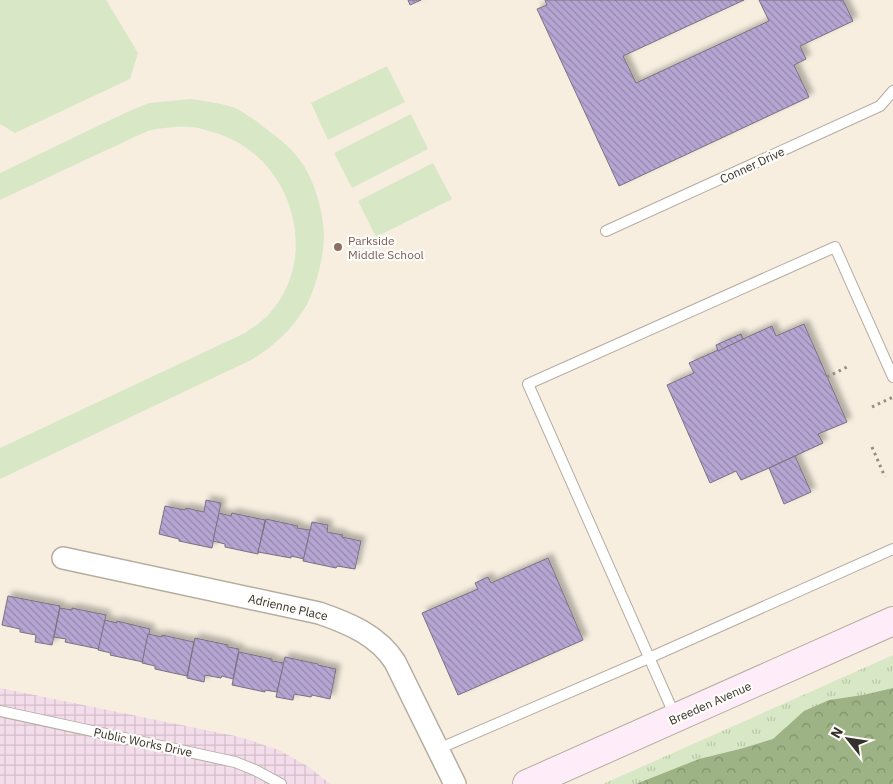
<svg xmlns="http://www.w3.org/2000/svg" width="893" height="784" font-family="'IBM Plex Sans',sans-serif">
<defs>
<pattern id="industrial-grid" width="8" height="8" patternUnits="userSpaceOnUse" patternTransform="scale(1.25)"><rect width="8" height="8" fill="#f4ddea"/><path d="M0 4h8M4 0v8" fill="none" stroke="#d2bec9"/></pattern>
<pattern id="grass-tufts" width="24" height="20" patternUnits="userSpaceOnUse" patternTransform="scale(1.25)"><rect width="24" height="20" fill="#d8e8c6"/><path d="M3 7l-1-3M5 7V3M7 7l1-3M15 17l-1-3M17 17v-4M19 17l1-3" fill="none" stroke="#bac7aa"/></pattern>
<pattern id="forest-crowns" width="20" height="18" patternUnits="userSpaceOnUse" patternTransform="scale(1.25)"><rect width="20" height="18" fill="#9db285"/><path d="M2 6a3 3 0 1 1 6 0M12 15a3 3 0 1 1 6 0" fill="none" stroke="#81916d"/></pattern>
<pattern id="building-back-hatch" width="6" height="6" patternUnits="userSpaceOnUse" patternTransform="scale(1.25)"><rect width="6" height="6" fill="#b6a5d3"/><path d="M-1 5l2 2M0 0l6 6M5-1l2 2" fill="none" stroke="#9587ab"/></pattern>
<filter id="shadow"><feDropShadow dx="4.5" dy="-4.5" stdDeviation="2.5" flood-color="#0004"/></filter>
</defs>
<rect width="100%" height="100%" fill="#f7eee0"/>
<path fill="url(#industrial-grid)" d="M0,688L240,737L279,750L309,767L330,784H0Z"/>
<path fill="url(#grass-tufts)" d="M893,655V784H603Z"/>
<path fill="url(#forest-crowns)" d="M893,688V784H636L699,759L740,749L773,739L804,711L829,700L863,695Z"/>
<g fill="#d8e8c6">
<path d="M0,0H106L138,53L130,79L15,133L0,124Z"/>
<path d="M387,66L405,102L328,140L311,103Z"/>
<path d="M191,99C205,101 221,103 235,108C245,113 255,120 264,127C279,138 294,150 304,166C316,186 323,212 324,235C324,256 315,294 303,311C290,331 272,348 251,360L0,479V448L245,333C253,327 262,322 269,314C324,253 289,152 212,132C205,130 197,127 190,127C180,126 157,128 148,131C144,133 139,135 134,137C123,143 111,148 100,153C67,169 33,184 0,200V173L127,112L149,103Z"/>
<path d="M411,114L428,149L352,188L334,153Z"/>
<path d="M433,163L452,199L376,237L358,201Z"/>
</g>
<g fill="url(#building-back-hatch)" stroke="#77727f" filter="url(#shadow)">
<path d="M408,0H421L410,5Z"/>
<path d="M545,0H744L623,56L636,83L769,21L759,0H843L853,21L800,46L806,59L794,65L809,97L619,186L537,9L547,5Z"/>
<path d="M804,324L847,422L818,434L823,443L769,468L741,480L736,471L710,483L667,385L694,373L689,363L772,326L776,336Z"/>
<path d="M741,334L743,339L718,351L716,345Z"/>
<path d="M795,456L811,492L784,504L769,468Z"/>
<path d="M206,500L221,503L212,548L179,541V539L159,534L165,506L185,510L186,508L204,512Z"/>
<path d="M219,513L231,516L232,513L265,520L258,554L225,547V544L213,541Z"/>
<path d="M266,519L298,526L297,528L310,530L304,559L291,556V558L258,552Z"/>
<path d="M312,522L328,525L327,532L343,535L342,537L361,541L355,569L337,566L336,568L303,561Z"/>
<path d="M548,558L583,640L458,695L422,613L478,589L475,583L488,577L491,583Z"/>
<path d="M8,596L60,606L52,645L35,642L36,635L20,632V629L2,625Z"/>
<path d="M60,608L72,610V608L106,615L99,649L65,642L66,639L54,637Z"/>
<path d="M105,620L117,623V621L150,629L143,662L110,655L111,653L98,650Z"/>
<path d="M148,634L162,637V635L194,642L187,676L155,669V666L142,663Z"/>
<path d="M195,638L228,645V647L239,649L233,679L222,676L221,678L205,675L204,682L187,678Z"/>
<path d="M239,652L272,659V661L284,663L277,692L265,690V692L232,685Z"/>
<path d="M285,657L318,664V665L336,669L330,699L312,695L311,697L294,694L293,700L276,697Z"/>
</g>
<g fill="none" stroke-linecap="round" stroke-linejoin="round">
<defs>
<g id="lane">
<path d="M606,231L880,106L893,91"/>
<path d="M0,711L235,762L255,770L281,784"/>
<path d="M675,716L528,384L835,247L893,377"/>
<path d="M438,749L649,658L893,549"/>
</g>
<path id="street" d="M63,558L319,613C348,623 378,635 395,662L455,784"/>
<path id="secondary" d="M527,784L893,621"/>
</defs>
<use href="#lane" stroke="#b5ada0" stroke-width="12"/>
<use href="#street" stroke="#b5ada0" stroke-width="24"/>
<use href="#secondary" stroke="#b5ada0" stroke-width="30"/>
<g stroke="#938d84" stroke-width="3" stroke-dasharray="2.5 4" stroke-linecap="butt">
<path d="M827,377L847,367"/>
<path d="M872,407L893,397"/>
<path d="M872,447L885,477"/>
</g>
<use href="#lane" stroke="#fff" stroke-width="10"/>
<use href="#street" stroke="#fff" stroke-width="21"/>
<use href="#secondary" stroke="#feedf8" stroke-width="28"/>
</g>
<circle fill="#8d6e63" stroke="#fefcf9" stroke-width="2" cx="338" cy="247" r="5"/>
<g text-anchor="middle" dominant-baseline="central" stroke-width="4.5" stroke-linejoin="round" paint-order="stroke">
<g font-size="12" fill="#34302b" stroke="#fefcf9">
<text transform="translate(752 165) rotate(-25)">Conner Drive</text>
<text transform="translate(288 607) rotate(13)">Adrienne Place</text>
<text transform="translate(710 703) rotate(-24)">Breeden Avenue</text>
<text transform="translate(143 742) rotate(12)">Public Works Drive</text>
</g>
<g font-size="12" fill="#785e54" stroke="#fefcf9" text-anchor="start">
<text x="348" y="240">Parkside<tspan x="348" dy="14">Middle School</tspan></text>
</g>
</g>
<g transform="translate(848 739) rotate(300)" stroke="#fefcf9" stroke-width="4" paint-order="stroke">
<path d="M0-4L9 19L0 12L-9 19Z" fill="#34302b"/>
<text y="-8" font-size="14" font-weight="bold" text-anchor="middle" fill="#34302b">N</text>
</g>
</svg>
